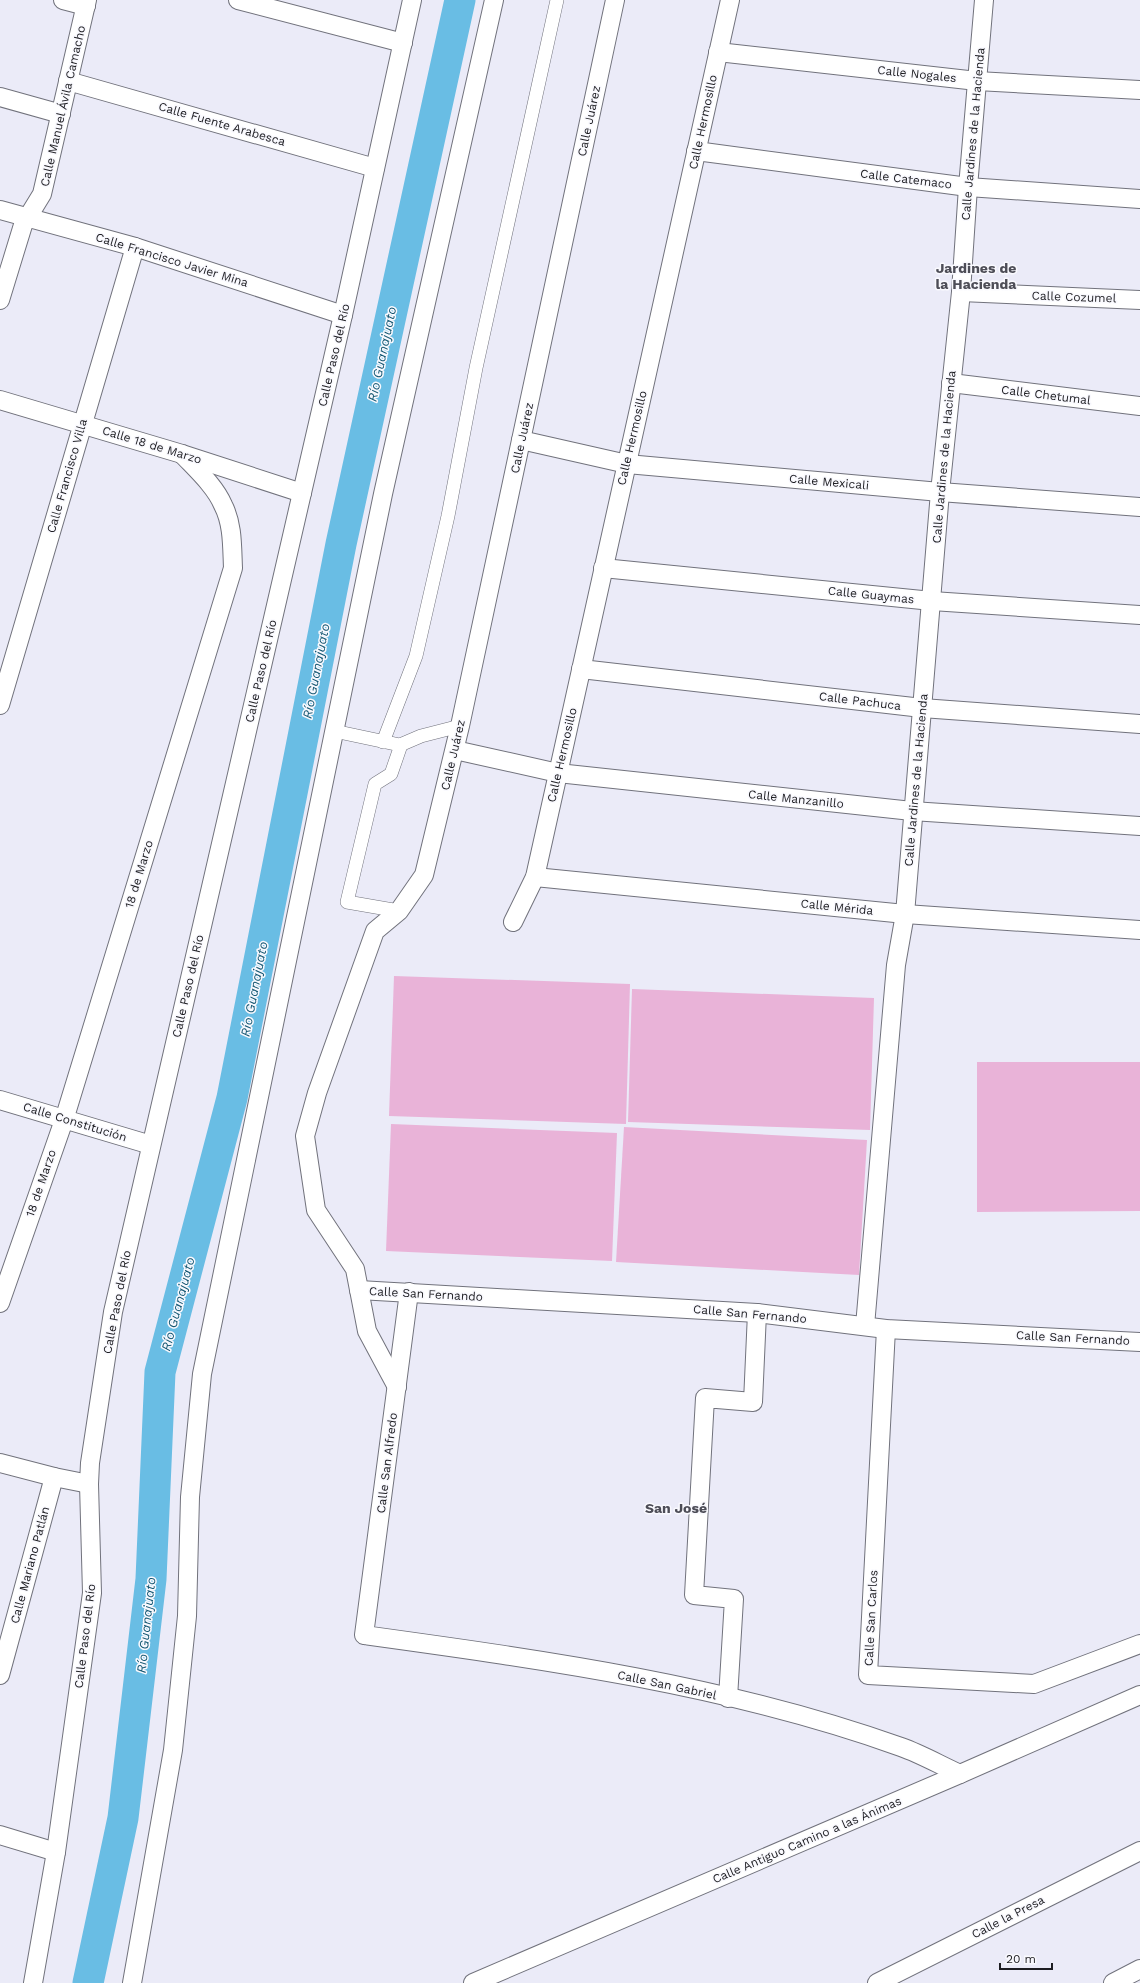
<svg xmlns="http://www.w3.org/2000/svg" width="1140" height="1983" font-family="'Work Sans',sans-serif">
<rect width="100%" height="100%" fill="#ebebf8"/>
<g fill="#e9b3d8">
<path d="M394,976L630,984L626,1124L389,1116Z"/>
<path d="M632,989L874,998L870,1130L628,1122Z"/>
<path d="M977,1062H1140V1211L977,1212Z"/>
<path d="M391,1124L617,1133L612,1261L386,1251Z"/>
<path d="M624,1127L867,1140L859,1275L616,1262Z"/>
</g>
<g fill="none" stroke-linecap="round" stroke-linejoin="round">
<path stroke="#69bde4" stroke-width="31" d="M88,1983L123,1818L151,1579L160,1372L232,1098L341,544L460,0"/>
<defs>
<g id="pedestrian">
<path d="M334,731L400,745L421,736L460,726"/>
<path d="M383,742L416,656L448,516L476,368L557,0"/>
<path d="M399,911L347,902L375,784L391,774L401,745"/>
</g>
<g id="minor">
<path d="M63,0L86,6"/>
<path d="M238,0L403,43"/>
<path d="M718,52L977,81L1140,90"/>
<path d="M68,81L375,168"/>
<path d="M0,97L61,114"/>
<path d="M696,151L968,187L1140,199"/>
<path d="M0,210L135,247L343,315"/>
<path d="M961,292L1140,300"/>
<path d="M0,300L23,225L42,194L87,0"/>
<path d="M951,383L1140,406"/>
<path d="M0,400L182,454L302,493"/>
<path d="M521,440L627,464L940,492L1140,507"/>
<path d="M603,568L932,601L1140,615"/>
<path d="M581,669L922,708L1140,724"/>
<path d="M0,705L135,247"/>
<path d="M455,750L558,773L912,811L1140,826"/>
<path d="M535,877L905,914L1140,930"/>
<path d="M513,922L535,877L730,0"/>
<path d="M0,1100L151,1145"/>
<path d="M359,1290L757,1313L886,1329L1140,1342"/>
<path d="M409,1292L364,1635C545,1660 728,1685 901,1747C921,1754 940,1765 960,1774"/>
<path d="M0,1303L64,1120L233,568C232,547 233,524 223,505C215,486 196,469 182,454"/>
<path d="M865,1326L896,965L905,914L940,492L961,292L968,187L984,0"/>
<path d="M886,1329L868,1675L1034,1684L1140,1644"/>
<path d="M397,1387L367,1331L355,1269L316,1210L305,1136L317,1093L375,931L399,911L424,875L460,726L615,0"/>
<path d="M0,1463L54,1477L89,1484"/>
<path d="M0,1675L54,1477"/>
<path d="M728,1698L734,1599L694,1595L705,1398L753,1402L757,1313"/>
<path d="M0,1835L56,1852"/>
<path d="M33,1983L56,1852L92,1593L89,1484L90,1463L113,1312L343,315L412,0"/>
<path d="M132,1983L173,1750L187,1616L190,1497L202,1374L383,494L494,0"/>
<path d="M473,1983L960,1774L1140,1695"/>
<path d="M877,1983L1140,1851"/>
<path d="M1113,1983L1140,1969"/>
</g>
</defs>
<use href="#pedestrian" stroke="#71727c" stroke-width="14"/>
<use href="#minor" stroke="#71727c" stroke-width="20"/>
<use href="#pedestrian" stroke="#fff" stroke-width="13"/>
<use href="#minor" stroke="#fff" stroke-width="18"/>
</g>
<g text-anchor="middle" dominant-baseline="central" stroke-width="3" stroke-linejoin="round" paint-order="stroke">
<g font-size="12" fill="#1d1d22" stroke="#f9f9fe">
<text transform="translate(917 74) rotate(6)">Calle Nogales</text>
<text transform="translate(63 106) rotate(-77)">Calle Manuel Ávila Camacho</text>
<text transform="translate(589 121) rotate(-78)">Calle Juárez</text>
<text transform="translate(703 122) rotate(-78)">Calle Hermosillo</text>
<text transform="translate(222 124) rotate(16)">Calle Fuente Arabesca</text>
<text transform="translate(973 134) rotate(-85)">Calle Jardines de la Hacienda</text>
<text transform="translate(906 179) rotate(7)">Calle Catemaco</text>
<text transform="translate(172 260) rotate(17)">Calle Francisco Javier Mina</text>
<text transform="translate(1074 297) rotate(2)">Calle Cozumel</text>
<text transform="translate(334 355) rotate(-77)">Calle Paso del Río</text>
<text transform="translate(1046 395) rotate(7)">Calle Chetumal</text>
<text transform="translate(522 438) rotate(-78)">Calle Juárez</text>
<text transform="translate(632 438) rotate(-77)">Calle Hermosillo</text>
<text transform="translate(152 445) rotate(17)">Calle 18 de Marzo</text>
<text transform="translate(944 457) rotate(-85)">Calle Jardines de la Hacienda</text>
<text transform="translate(67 476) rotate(-74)">Calle Francisco Villa</text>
<text transform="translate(829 482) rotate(5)">Calle Mexicali</text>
<text transform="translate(871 595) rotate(6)">Calle Guaymas</text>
<text transform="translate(261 671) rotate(-77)">Calle Paso del Río</text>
<text transform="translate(860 701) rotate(7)">Calle Pachuca</text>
<text transform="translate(453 755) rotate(-77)">Calle Juárez</text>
<text transform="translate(562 755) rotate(-77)">Calle Hermosillo</text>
<text transform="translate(916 780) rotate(-85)">Calle Jardines de la Hacienda</text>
<text transform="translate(796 799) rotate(6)">Calle Manzanillo</text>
<text transform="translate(139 874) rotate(-73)">18 de Marzo</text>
<text transform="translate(837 907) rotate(6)">Calle Mérida</text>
<text transform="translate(188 986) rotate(-77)">Calle Paso del Río</text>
<text transform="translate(75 1122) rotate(17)">Calle Constitución</text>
<text transform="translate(41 1183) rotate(-71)">18 de Marzo</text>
<text transform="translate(426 1294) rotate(3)">Calle San Fernando</text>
<text transform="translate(117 1302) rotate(-79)">Calle Paso del Río</text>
<text transform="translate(750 1314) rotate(5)">Calle San Fernando</text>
<text transform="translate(1073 1338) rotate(3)">Calle San Fernando</text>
<text transform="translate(387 1463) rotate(-83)">Calle San Alfredo</text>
<text transform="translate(30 1565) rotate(-75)">Calle Mariano Patlán</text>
<text transform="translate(871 1618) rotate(-87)">Calle San Carlos</text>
<text transform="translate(85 1636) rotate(-83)">Calle Paso del Río</text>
<text transform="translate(667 1685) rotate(12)">Calle San Gabriel</text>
<text transform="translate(807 1840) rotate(-23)">Calle Antiguo Camino a las Ánimas</text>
<text transform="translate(1008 1917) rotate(-27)">Calle la Presa</text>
</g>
<g font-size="13" font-style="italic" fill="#155873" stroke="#f9f9fe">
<text transform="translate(382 354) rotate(-78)">Río Guanajuato</text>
<text transform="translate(316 671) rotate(-79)">Río Guanajuato</text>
<text transform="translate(254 989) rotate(-79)">Río Guanajuato</text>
<text transform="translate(178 1304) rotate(-75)">Río Guanajuato</text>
<text transform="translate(146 1625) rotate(-84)">Río Guanajuato</text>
</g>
<g font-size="14" font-weight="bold" fill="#4d4d57" stroke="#f9f9fe">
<text x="976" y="268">Jardines de<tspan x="976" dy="16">la Hacienda</tspan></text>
<text x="676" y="1508">San José</text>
</g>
</g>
<path d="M1000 1963v6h52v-6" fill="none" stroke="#1d1d22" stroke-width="2"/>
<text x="1006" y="1963" font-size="12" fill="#1d1d22" stroke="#f9f9fe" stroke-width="3" paint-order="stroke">20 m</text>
</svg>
